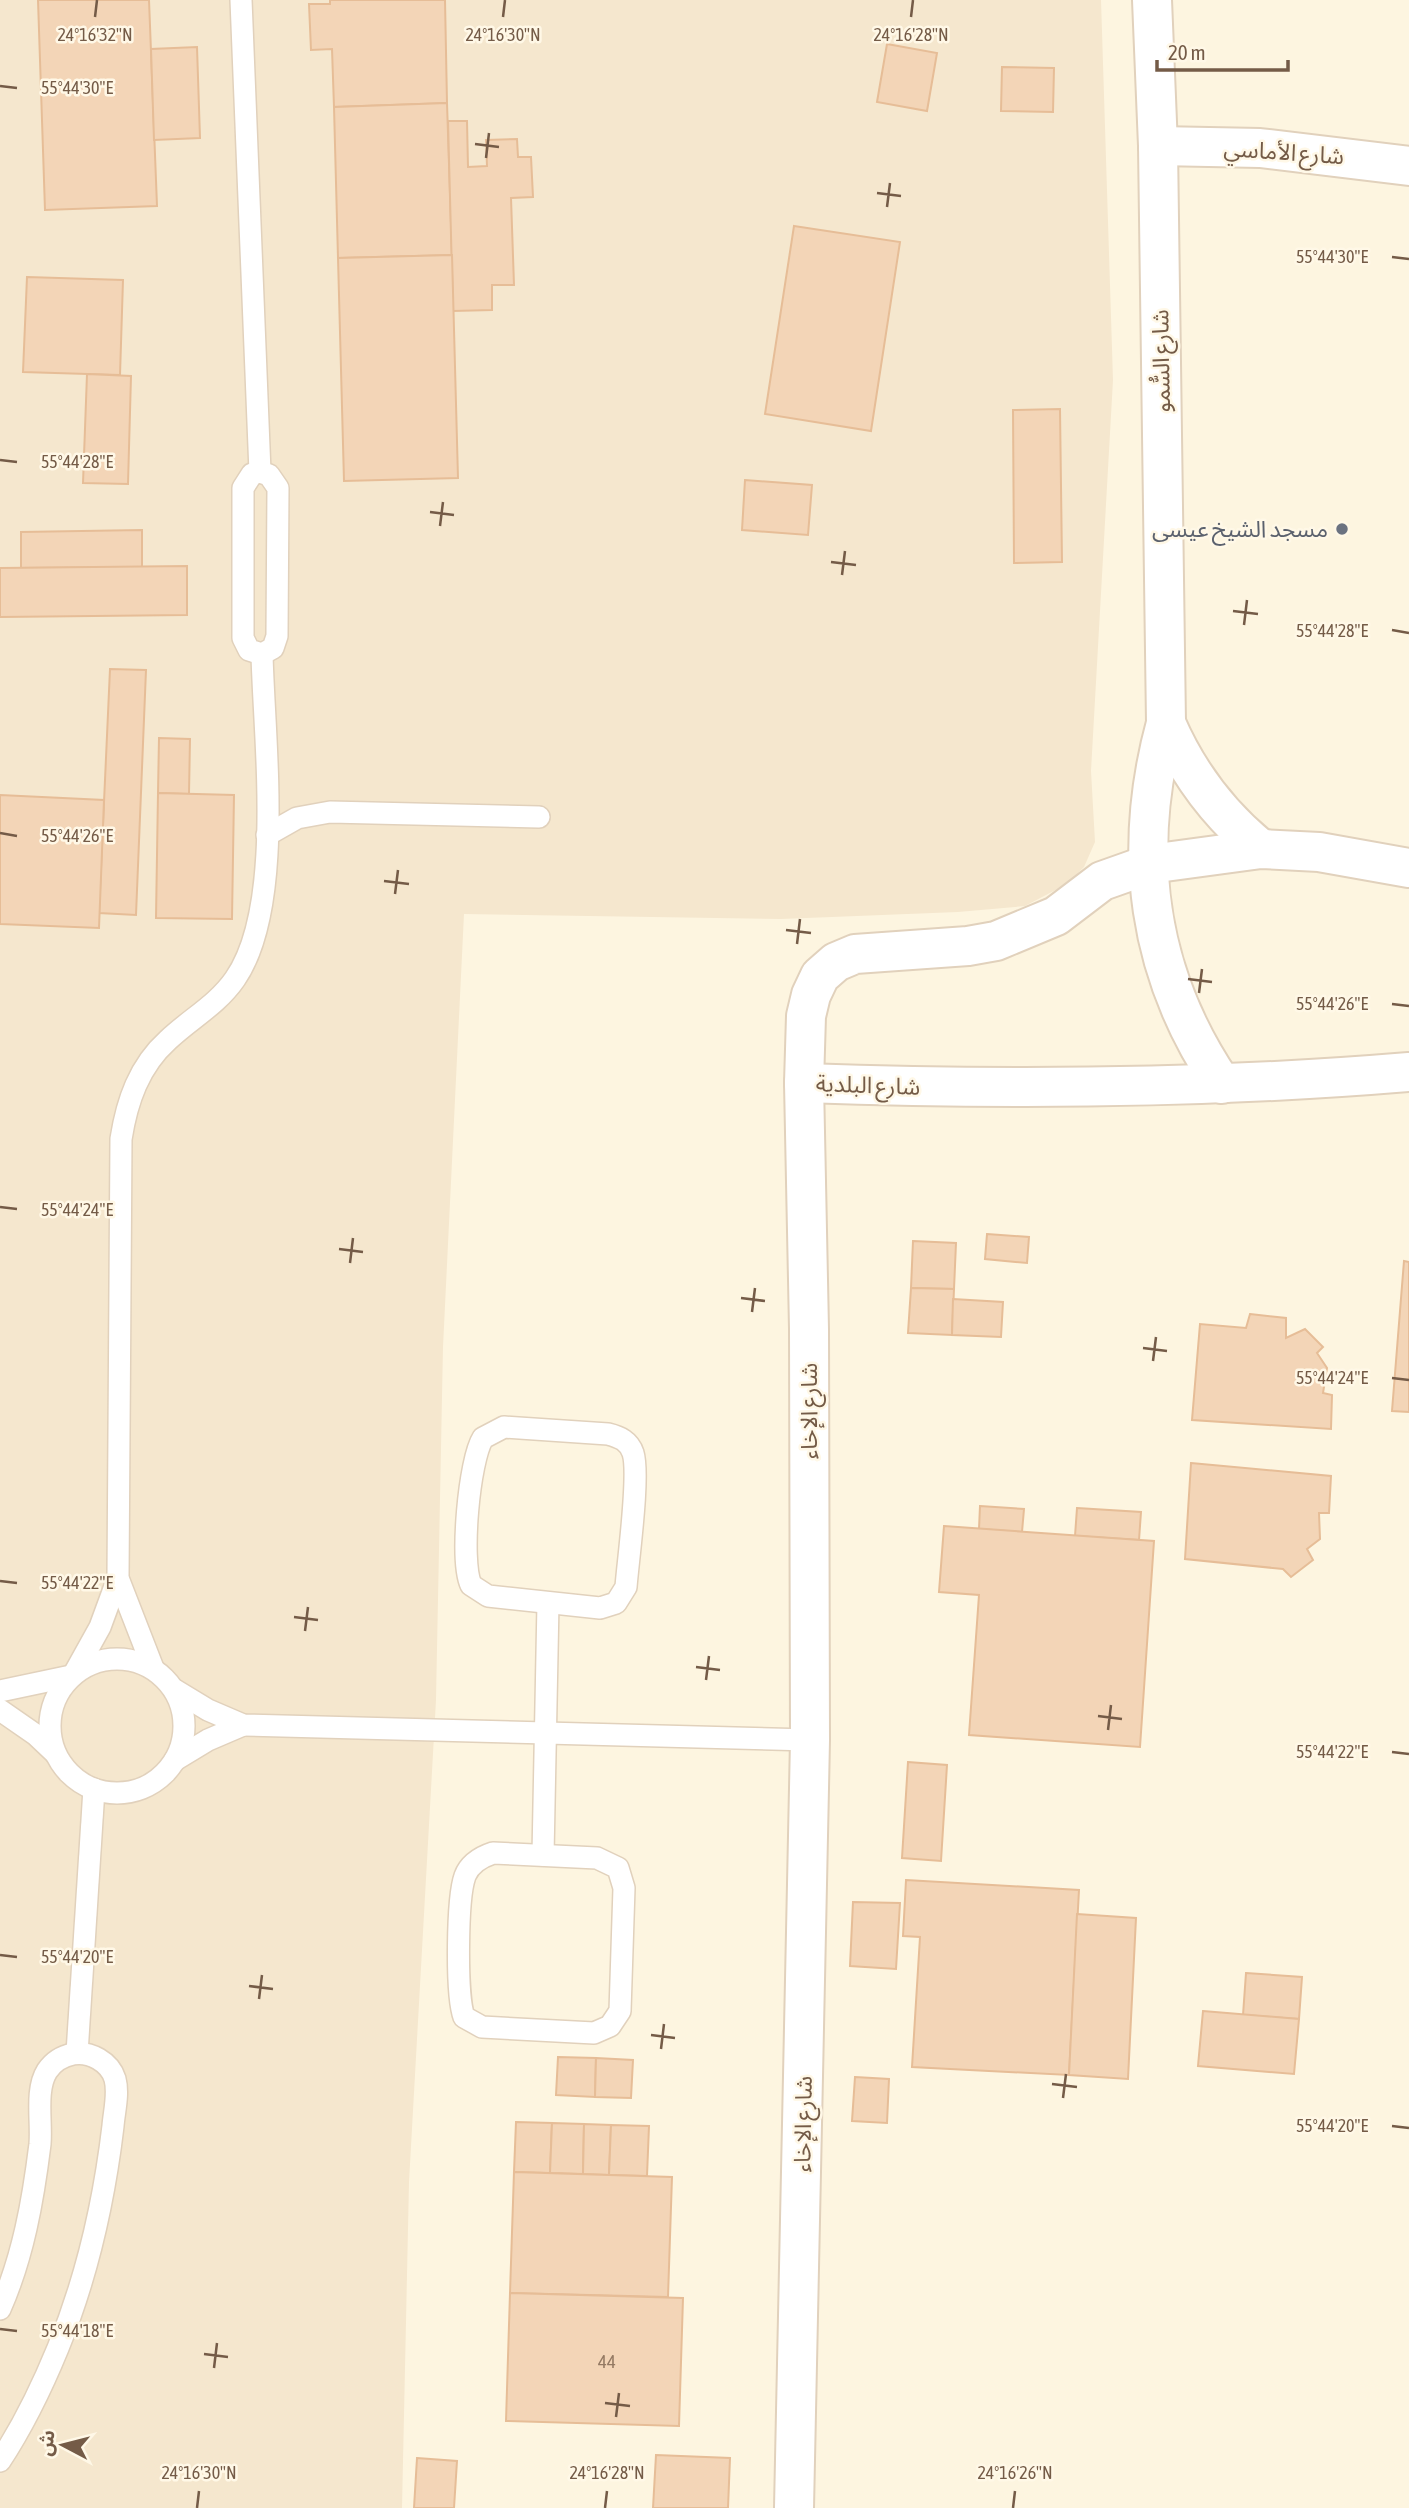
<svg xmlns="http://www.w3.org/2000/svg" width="1409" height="2508" font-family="'Asap Condensed','Noto Sans Arabic',sans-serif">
<rect width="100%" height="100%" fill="#fdf5e0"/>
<path fill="#f5e7ce" d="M0,0H1101L1113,380L1091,771L1095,842L1084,867L1067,884L1025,906L958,912L781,919L464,914L443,1347L436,1700L409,2182L402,2508H0Z"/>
<g fill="#f3d5b7" stroke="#e6bd97" stroke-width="2">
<path d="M38,0H149L157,206L45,210Z"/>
<path d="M330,0H445L447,103L334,107L332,49L311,50L309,4H330Z"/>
<path d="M887,44L937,53L927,111L877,102Z"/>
<path d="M197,47L200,138L154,140L151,49Z"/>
<path d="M1002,67L1054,68L1053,112L1001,111Z"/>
<path d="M447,103L452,255L338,258L334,107Z"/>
<path d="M448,121H467L468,167L487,166L486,140L517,139L518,157H531L533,197L511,198L514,285H492V310L453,311Z"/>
<path d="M794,226L900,242L871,431L765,414Z"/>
<path d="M452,255L458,478L344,481L338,258Z"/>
<path d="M27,277L123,280L120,375L23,372Z"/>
<path d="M87,374L131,376L128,484L83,483Z"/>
<path d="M1060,409L1062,562L1014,563L1013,410Z"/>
<path d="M745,480L812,485L808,535L742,530Z"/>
<path d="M142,530V567L21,568V532Z"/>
<path d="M187,566V615L0,617V568Z"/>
<path d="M110,669L146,670L136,915L99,913Z"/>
<path d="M159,738L190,739L189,794L158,793Z"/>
<path d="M158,793L234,795L232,919L156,918Z"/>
<path d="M0,795L104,800L99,928L0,924Z"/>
<path d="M987,1234L1029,1237L1027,1263L985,1259Z"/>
<path d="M913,1241L956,1243L954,1289L911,1288Z"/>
<path d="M1404,1261L1409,1262V1412L1392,1411Z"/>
<path d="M911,1288L954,1289L952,1335L908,1333Z"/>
<path d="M953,1299L1003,1302L1001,1337L952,1335Z"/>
<path d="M1250,1314L1286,1318V1338L1305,1329L1323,1347L1317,1353L1327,1368L1323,1393L1332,1395L1331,1429L1192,1420L1200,1324L1246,1328Z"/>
<path d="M1191,1463L1331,1476L1329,1513H1319L1320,1539L1307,1549L1313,1560L1291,1577L1283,1569L1185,1559Z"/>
<path d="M980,1506L1024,1509L1022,1532L979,1529Z"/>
<path d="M1077,1508L1141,1512L1139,1540L1075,1536Z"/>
<path d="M944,1526L1154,1541L1140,1747L969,1735L979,1595L939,1592Z"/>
<path d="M908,1762L947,1765L941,1861L902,1858Z"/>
<path d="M906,1880L1079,1890L1069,2075L912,2067L920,1937L903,1936Z"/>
<path d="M853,1902L900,1903L896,1969L850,1966Z"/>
<path d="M1077,1914L1136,1918L1128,2079L1069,2075Z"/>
<path d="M1246,1973L1302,1977L1299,2019L1243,2015Z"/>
<path d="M1203,2011L1299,2019L1294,2074L1198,2066Z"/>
<path d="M558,2057L596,2058L595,2097L556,2095Z"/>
<path d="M596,2058L633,2060L631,2098L595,2097Z"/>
<path d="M855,2077L889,2079L887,2123L852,2121Z"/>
<path d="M516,2122L552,2123L550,2173L514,2172Z"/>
<path d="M552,2123L584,2124L583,2174L550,2173Z"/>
<path d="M584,2124L611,2125L609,2175L583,2174Z"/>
<path d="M611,2125L649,2126L647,2176L609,2175Z"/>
<path d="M514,2172L672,2177L668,2297L510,2293Z"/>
<path d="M510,2293L683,2298L679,2426L506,2421Z"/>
<path d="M656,2455L730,2458L728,2508H653Z"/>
<path d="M417,2458L457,2461L454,2508H414Z"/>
</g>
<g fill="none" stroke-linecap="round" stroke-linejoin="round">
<defs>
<g id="service">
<path d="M241,0L260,472"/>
<path d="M260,472L269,475L278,488L277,636L273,648L262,654L249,650L243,638V488L252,474Z"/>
<path d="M267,835L297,818L330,812L539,817"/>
<path d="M504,1427L608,1434C620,1437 629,1441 633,1453C640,1475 628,1560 626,1587L616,1603L600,1608L488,1596L471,1585C460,1561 469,1460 483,1438Z"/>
<circle cx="117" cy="1726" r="67"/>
<path d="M153,1668L118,1578L121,1139C127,1101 139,1066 168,1040C190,1019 217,1005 235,979C285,907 264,741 262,654"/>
<path d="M75,1672L100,1627L118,1578"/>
<path d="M175,1690L208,1710L243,1725L810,1740"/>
<path d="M0,1691L71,1676"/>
<path d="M0,1710L36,1735L55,1753"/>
<path d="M175,1760L208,1740L243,1725"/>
<path d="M493,1853L597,1858L618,1868L624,1888L620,2011L610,2026L594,2033L482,2027L464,2017C456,1996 457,1898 465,1876C470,1863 481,1857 493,1853Z"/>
<path d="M543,1855L548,1603"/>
<path d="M77,2053L94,1789"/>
<path d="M0,2309C23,2257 33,2201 40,2144C42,2122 35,2090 47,2071C53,2062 63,2056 73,2054C90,2051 110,2062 115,2079C119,2094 114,2112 113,2126C104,2202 87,2277 58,2348C42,2387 23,2426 0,2461"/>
</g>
<g id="minor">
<path d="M1152,0L1158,146L1166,723C1131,851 1147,974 1222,1084"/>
<path d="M1158,146L1260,148L1409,166"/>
<path d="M1166,723C1188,774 1218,814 1261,849"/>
<path d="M804,1083C1006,1090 1207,1089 1409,1072"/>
<path d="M794,2508L810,1740L809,1329L804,1083L806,1016L811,995L820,976L836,962L855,954L968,946L996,941L1056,916L1102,881L1150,864L1261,849L1319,852L1409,868"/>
</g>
</defs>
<use href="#service" stroke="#e1d1bc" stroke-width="24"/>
<use href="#minor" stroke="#e1d1bc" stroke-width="42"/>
<use href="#service" stroke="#fff" stroke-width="21"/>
<use href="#minor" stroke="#fff" stroke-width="38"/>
</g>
<path fill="none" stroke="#745b47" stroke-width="2.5" d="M95,17L97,0M503,17L505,0M911,17L913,0M0,86L17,88M475,144L499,147M486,158L489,133M877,193L901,196M887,207L890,183M1392,257L1409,259M0,460L17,462M430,512L454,515M440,526L443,502M831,562L856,565M842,575L845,551M1233,611L1258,614M1244,625L1247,600M1392,630L1409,633M0,833L17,836M384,881L409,884M395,894L398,870M786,930L811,933M797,944L800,919M1188,979L1212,982M1199,993L1202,969M1392,1004L1409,1006M0,1207L17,1209M339,1249L363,1252M350,1263L353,1238M741,1298L765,1301M752,1312L755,1288M1143,1348L1167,1351M1153,1361L1156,1337M1392,1378L1409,1380M0,1581L17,1583M294,1617L318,1620M305,1631L308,1607M696,1667L720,1670M706,1680L709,1656M1098,1716L1122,1719M1108,1730L1111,1705M1392,1752L1409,1754M0,1955L17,1957M249,1986L273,1989M259,1999L262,1975M651,2035L675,2038M661,2049L664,2024M1052,2084L1077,2087M1063,2098L1066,2074M1392,2126L1409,2128M0,2329L17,2331M204,2354L228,2357M214,2368L217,2343M605,2403L630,2406M616,2417L619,2393M197,2508L199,2491M605,2508L607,2491M1013,2508L1015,2491"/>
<circle fill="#6b7280" stroke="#fff8e7" stroke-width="2.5" cx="1342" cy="529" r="7"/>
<g text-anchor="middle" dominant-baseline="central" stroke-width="5" stroke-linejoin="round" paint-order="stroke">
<g font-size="19" fill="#947a63">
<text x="607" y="2361">44</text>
</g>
<g font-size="23" fill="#745b47" stroke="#fff8e7">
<text transform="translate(1284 152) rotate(4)">شارع الأماسي</text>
<text transform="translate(1161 361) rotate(-91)">شارع السُّمو</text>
<text transform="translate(868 1085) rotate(2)">شارع البلدية</text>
<text transform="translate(809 1411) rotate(-90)">شارع الإخاء</text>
<text transform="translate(803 2124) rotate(-89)">شارع الإخاء</text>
</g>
<g font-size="23" fill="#5b616d" stroke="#fff8e7" text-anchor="end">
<text x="1328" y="529">مسجد الشيخ عيسى</text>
</g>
</g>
<g font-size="18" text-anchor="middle" fill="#745b47" stroke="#fff8e7" stroke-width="5" stroke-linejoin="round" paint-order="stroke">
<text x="95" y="41">24°16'32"N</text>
<text x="503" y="41">24°16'30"N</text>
<text x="911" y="41">24°16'28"N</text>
<text x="77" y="94">55°44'30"E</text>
<text x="1332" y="263">55°44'30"E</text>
<text x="77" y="468">55°44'28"E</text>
<text x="1332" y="637">55°44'28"E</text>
<text x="77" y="842">55°44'26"E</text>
<text x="1332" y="1010">55°44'26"E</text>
<text x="77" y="1216">55°44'24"E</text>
<text x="1332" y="1384">55°44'24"E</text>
<text x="77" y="1589">55°44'22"E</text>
<text x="1332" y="1758">55°44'22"E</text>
<text x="77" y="1963">55°44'20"E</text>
<text x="1332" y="2132">55°44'20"E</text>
<text x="77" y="2337">55°44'18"E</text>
<text x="199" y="2479">24°16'30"N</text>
<text x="607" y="2479">24°16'28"N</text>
<text x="1015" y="2479">24°16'26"N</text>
</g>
<g transform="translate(63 2445) rotate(277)" stroke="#fff8e7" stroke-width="5" paint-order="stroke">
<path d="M0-5L12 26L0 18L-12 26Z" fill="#745b47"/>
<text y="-10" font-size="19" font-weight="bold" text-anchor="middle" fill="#745b47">ش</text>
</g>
<path d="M1157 60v10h131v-10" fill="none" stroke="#745b47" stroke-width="3.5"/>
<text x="1168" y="60" font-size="21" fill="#745b47" stroke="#fff8e7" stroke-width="5" paint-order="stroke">20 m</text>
</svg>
